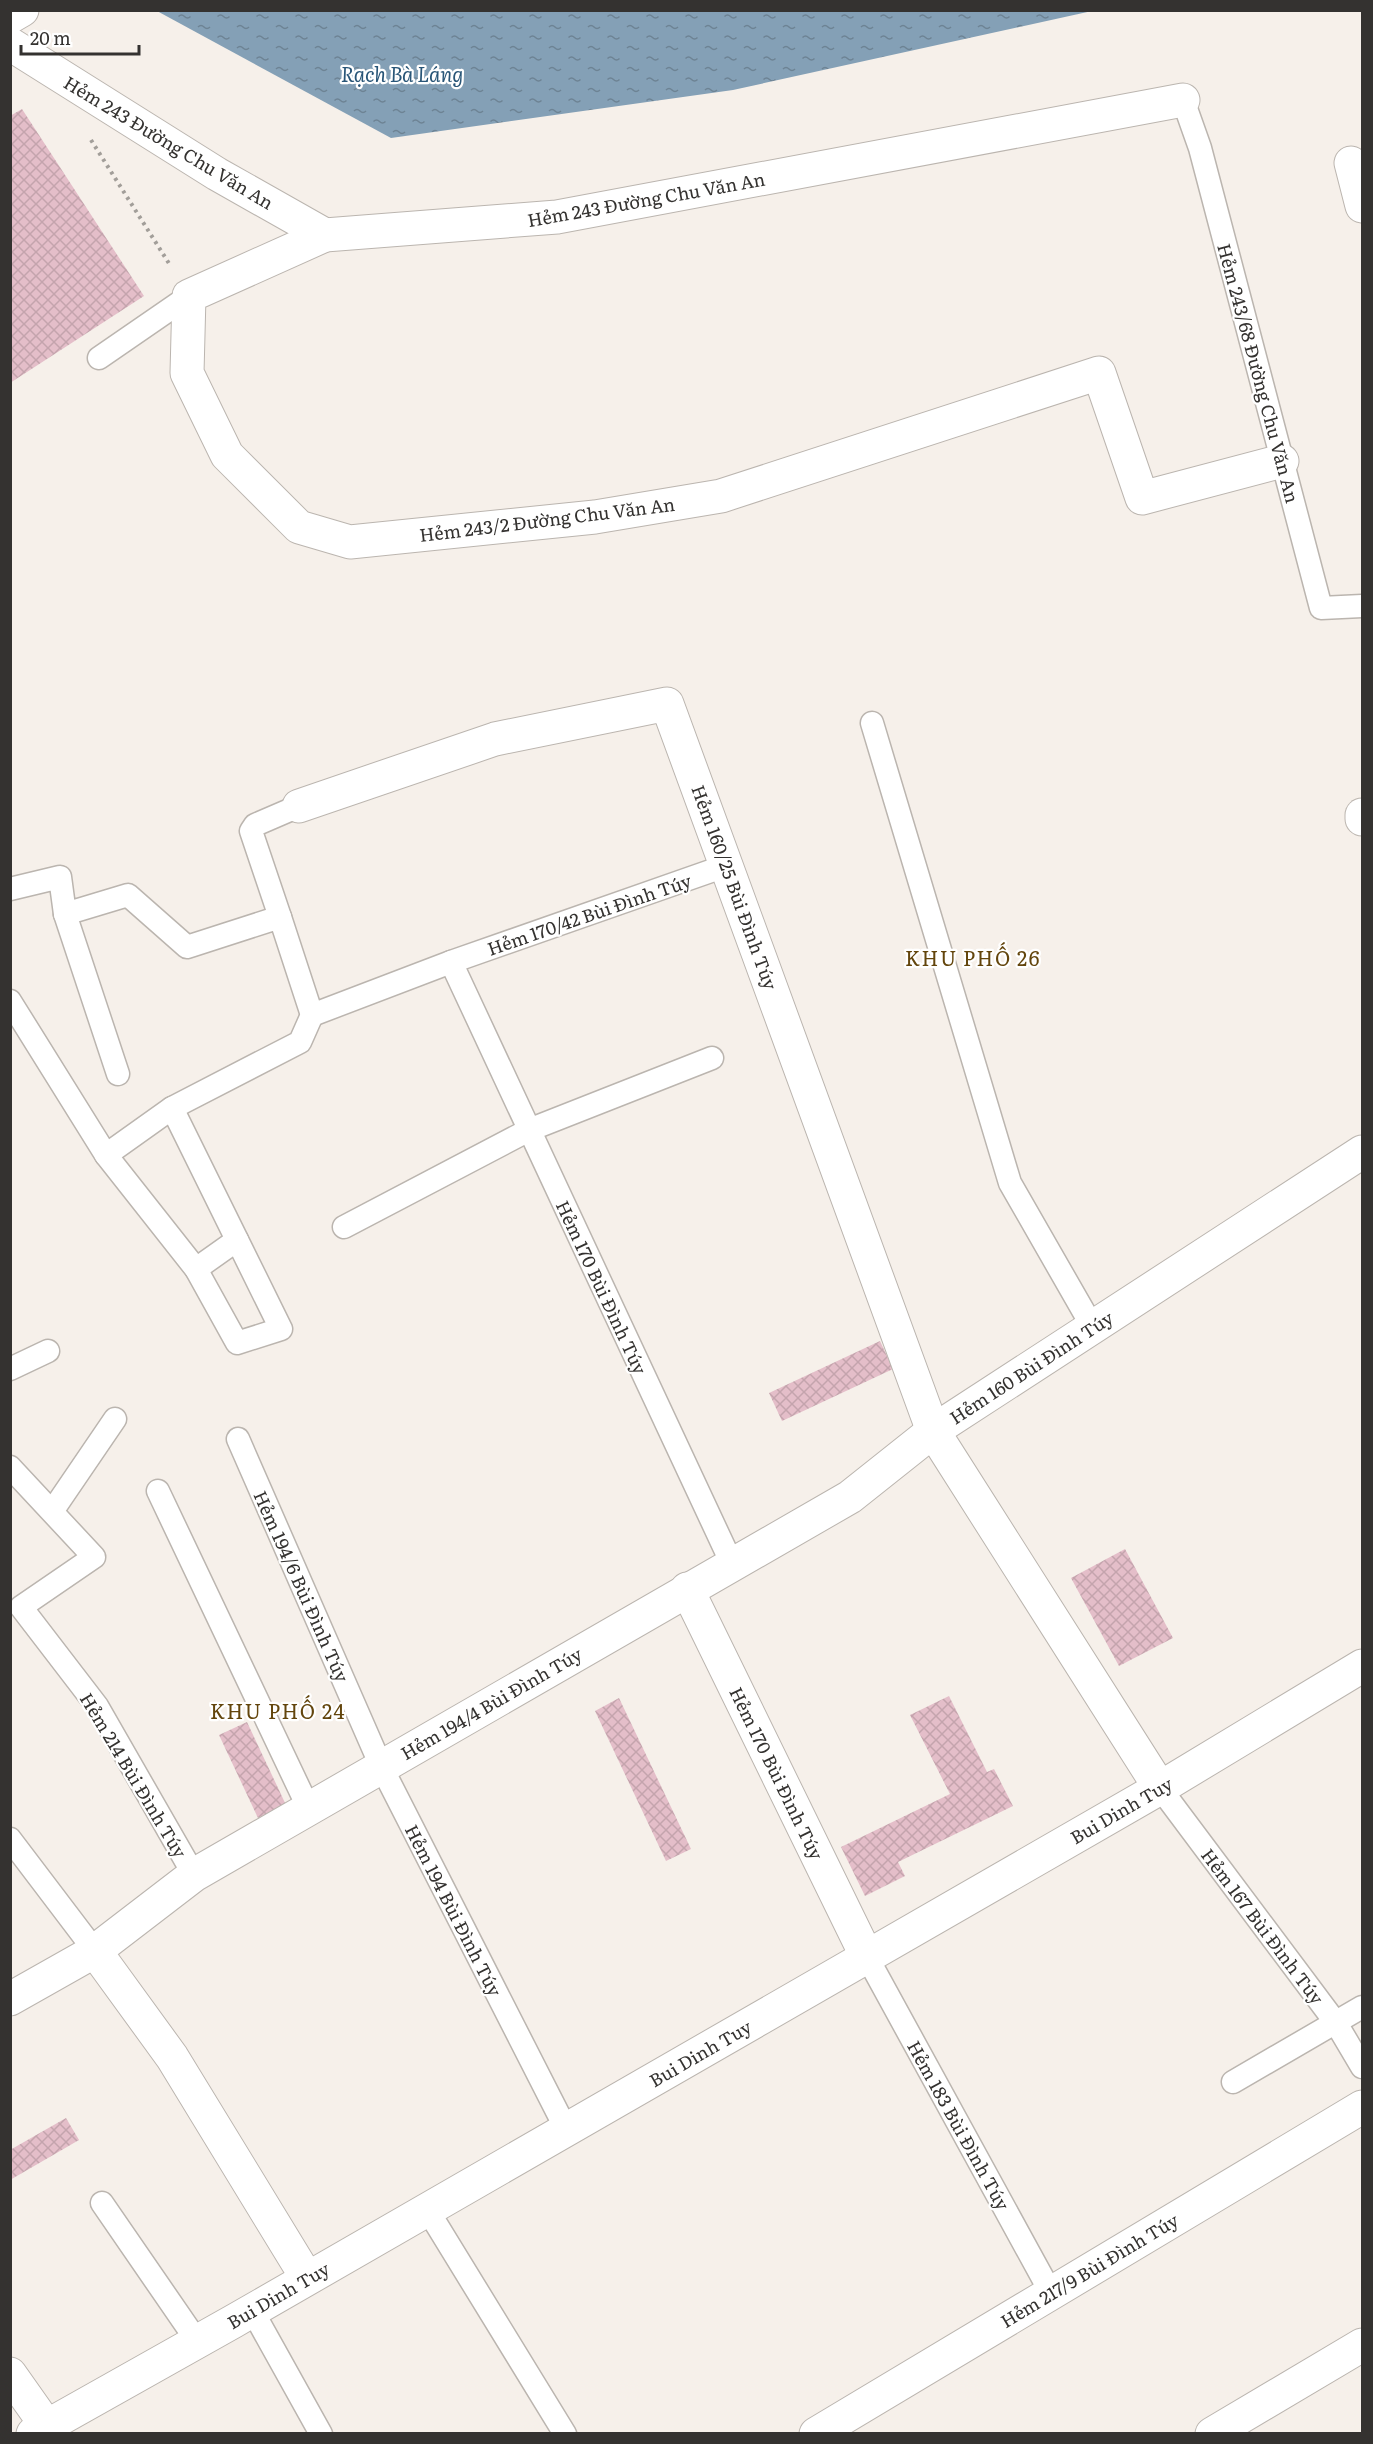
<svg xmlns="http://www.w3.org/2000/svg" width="1373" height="2444" font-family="Literata,serif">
<defs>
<pattern id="water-ripples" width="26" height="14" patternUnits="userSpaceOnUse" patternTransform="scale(1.5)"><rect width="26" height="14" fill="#84a0b6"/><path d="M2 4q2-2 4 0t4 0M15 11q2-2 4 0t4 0" fill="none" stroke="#6d8394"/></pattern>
<pattern id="building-cross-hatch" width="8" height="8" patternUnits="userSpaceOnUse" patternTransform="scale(1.5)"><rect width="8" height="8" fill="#e4bec9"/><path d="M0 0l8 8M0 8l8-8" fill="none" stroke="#c4a4ad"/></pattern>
</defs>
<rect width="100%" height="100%" fill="#f6f0ea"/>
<path fill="url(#water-ripples)" d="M157,11H1092L733,90L391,138Z"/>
<g fill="url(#building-cross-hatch)">
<path d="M22,109L144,296L10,383V116Z"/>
<path d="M880,1341L893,1369L782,1421L769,1393Z"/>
<path d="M1125,1549L1173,1638L1119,1666L1071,1578Z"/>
<path d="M949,1696L987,1772L994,1769L1013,1806L898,1862L905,1876L865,1896L841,1847L950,1794L910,1715Z"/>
<path d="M619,1698L691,1849L666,1861L595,1711Z"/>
<path d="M247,1722L286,1805L258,1818L219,1735Z"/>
<path d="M66,2118L79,2140L10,2180V2150Z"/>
</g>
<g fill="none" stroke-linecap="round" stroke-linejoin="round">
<defs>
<g id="service">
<path d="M1183,100L1200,148L1321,608L1362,606"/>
<path d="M99,358L189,296"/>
<path d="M872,723L1010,1183L1092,1326"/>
<path d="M10,889L60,877L65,914L128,895L187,947L280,917L312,1015"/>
<path d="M65,914L118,1074"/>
<path d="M280,917L251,831L255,825L299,806"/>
<path d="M451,962L732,1564"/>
<path d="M10,1001L106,1155L172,1108L300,1042L312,1015"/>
<path d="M312,1015L451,962L728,865"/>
<path d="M106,1155L196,1269L237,1343L281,1329L172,1108"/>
<path d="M344,1227L529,1130L712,1058"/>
<path d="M196,1269L237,1240"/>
<path d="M10,1369L48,1351"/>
<path d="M238,1439L381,1766L566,2129"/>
<path d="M10,1467L94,1557L21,1607L97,1706L194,1875"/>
<path d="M158,1491L308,1807"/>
<path d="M53,1510L115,1419"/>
<path d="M1160,1788L1336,2023L1362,2067"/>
<path d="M10,1839L95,1951"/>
<path d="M867,1957L1051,2293"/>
<path d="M1233,2082L1362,2007"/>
<path d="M102,2203L197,2341"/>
<path d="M427,2209L565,2434"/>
<path d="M252,2310L321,2434"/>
</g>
<g id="minor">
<path d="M10,44L217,174L325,235L557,217L1183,100"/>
<path d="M1351,163L1362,206"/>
<path d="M325,235L189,296L187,373L227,455L299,527L350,542L595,517L721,496L1099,373L1142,498L1282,461"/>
<path d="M299,806L495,739L667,704L933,1431L1160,1788"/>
<path d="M1362,815V819"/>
<path d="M687,1589L867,1957"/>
<path d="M95,1951L172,2057L307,2278"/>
<path d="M10,1999L95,1951L194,1875L850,1497L933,1431L1362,1152"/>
<path d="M10,2374L46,2425"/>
<path d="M816,2434L1362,2107"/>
<path d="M1212,2434L1362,2345"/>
</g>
<g id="tertiary">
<path d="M10,17L22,10"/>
<path d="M33,2434L234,2321L1160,1788L1362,1666"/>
</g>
</defs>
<use href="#service" stroke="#bbb5af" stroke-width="25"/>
<use href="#minor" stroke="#bbb5af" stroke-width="35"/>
<use href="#tertiary" stroke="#bbb5af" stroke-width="35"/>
<path stroke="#a29e99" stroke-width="4" stroke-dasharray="3 4.5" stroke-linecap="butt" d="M91,140L170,265"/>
<use href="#service" stroke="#fff" stroke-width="22"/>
<use href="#minor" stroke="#fff" stroke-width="33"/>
<use href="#tertiary" stroke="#fff" stroke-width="33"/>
</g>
<g text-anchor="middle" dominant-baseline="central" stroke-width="4.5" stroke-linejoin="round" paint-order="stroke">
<g font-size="18" fill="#343230" stroke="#fff">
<text transform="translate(169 142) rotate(31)">Hẻm 243 Đường Chu Văn An</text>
<text transform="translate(646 199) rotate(-10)">Hẻm 243 Đường Chu Văn An</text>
<text transform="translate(1259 373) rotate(75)">Hẻm 243/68 Đường Chu Văn An</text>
<text transform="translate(547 519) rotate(-7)">Hẻm 243/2 Đường Chu Văn An</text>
<text transform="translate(735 887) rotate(70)">Hẻm 160/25 Bùi Đình Túy</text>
<text transform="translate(589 914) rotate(-19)">Hẻm 170/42 Bùi Đình Túy</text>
<text transform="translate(602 1287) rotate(65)">Hẻm 170 Bùi Đình Túy</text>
<text transform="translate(1031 1367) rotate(-33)">Hẻm 160 Bùi Đình Túy</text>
<text transform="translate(302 1586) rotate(66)">Hẻm 194/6 Bùi Đình Túy</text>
<text transform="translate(491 1703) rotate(-30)">Hẻm 194/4 Bùi Đình Túy</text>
<text transform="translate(777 1773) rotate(64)">Hẻm 170 Bùi Đình Túy</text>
<text transform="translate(134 1775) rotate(59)">Hẻm 214 Bùi Đình Túy</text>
<text transform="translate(1121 1810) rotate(-30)">Bui Dinh Tuy</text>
<text transform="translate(454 1910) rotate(63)">Hẻm 194 Bùi Đình Túy</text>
<text transform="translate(1263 1926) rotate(53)">Hẻm 167 Bùi Đình Túy</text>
<text transform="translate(700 2053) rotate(-30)">Bui Dinh Tuy</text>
<text transform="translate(959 2125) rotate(61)">Hẻm 183 Bùi Đình Túy</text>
<text transform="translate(1089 2270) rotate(-31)">Hẻm 217/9 Bùi Đình Túy</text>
<text transform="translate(278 2295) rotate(-30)">Bui Dinh Tuy</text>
</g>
<g font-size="20" font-style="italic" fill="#285577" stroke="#fff">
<text x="402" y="73">Rạch Bà Láng</text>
</g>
<g font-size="20" letter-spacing="1.5" fill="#63450c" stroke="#fff">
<text x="973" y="957">KHU PHỐ 26</text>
<text x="278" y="1710">KHU PHỐ 24</text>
</g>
</g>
<rect width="1373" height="2444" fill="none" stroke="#343230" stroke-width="24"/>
<path d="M21 45v9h118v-9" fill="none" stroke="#343230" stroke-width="3"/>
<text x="30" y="45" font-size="18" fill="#343230" stroke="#ffffff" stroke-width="4.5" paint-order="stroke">20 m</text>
</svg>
